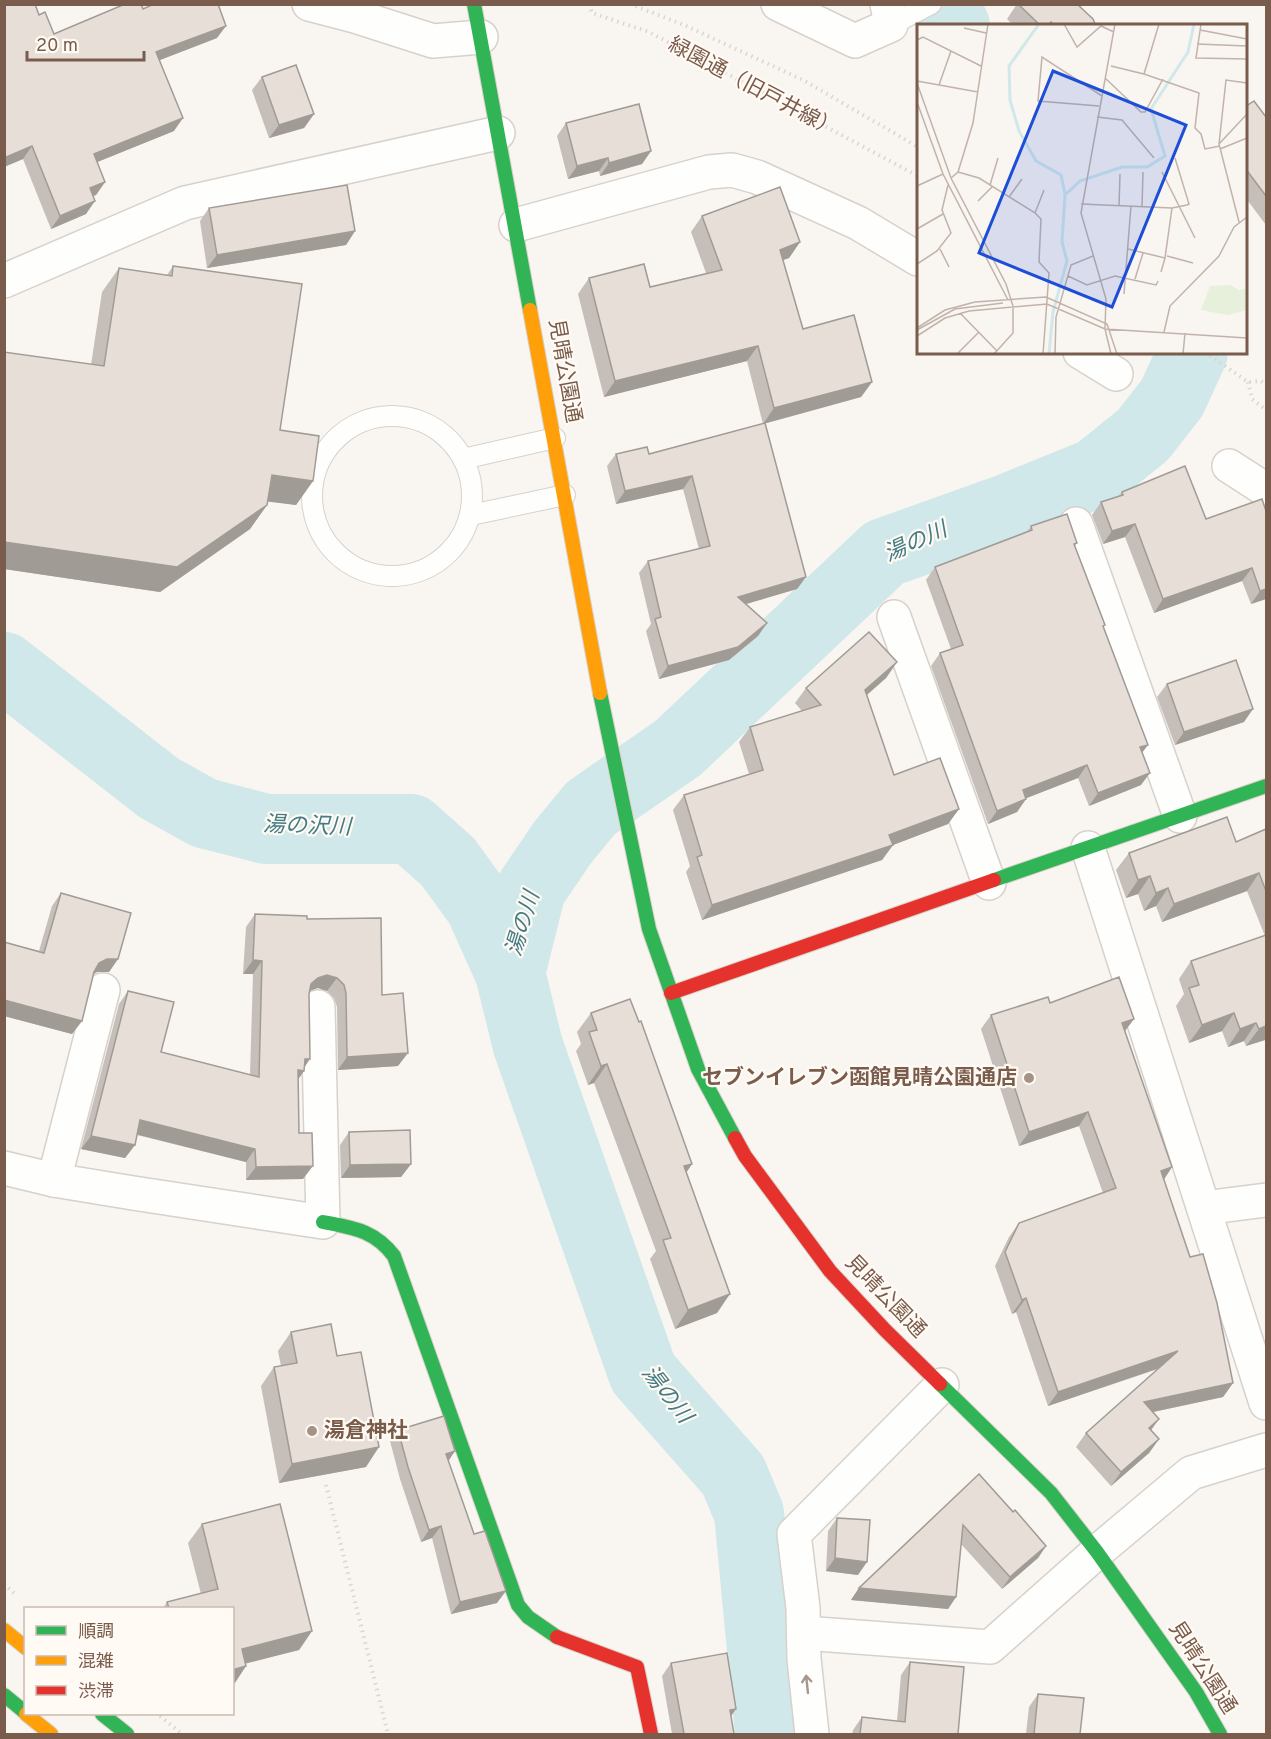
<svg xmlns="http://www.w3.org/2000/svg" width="1271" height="1739" font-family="Overpass,'Noto Sans JP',sans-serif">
<rect width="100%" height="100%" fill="#f9f5f0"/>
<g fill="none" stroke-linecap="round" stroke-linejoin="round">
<g stroke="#d0e8ea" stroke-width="70">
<path d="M943,4L955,26"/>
<path d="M4,667L159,788L204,813L266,829H411L448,862L480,906L510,973"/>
<path d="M770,1734L749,1513L733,1475L643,1373L528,1046L510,973L531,889L563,842L591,808L678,748L884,553L1007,509L1096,473L1143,435L1172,398L1193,352"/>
</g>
<defs>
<g id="lane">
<path d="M891,25L931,4"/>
<circle cx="392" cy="496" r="80"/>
<path d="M463,459L555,438"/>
<path d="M471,515L565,495"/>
</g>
<g id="street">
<path d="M309,4L355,16L433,41L481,37"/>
<path d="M778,4L855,41L891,25L887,4"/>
<path d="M516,225L709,172L732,170L757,177L858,223L918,259"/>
<path d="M4,281L185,203L498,133"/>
<path d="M1080,352L1116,374"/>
<path d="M1229,466L1266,490"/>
<path d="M1076,524L1180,816"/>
<path d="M894,617L989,883"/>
<path d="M1088,848L1266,1403"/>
<path d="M4,1168L54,1180L133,1193L323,1222L318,1007"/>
<path d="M54,1180L103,990"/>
<path d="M1204,1208L1266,1200"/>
<path d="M804,1633L990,1647L1097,1552L1191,1473L1266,1450"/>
<path d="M812,1734L804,1659L803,1608L794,1534L942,1385"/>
</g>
<g id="fast">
<path d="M474,4L530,310"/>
<path d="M600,693L649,929L698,1069L735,1138"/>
<path d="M994,880L1266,786"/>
<path d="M323,1222C353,1228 374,1230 394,1256L518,1605L528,1617L557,1637"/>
<path d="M940,1384L1051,1493L1097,1552L1196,1692L1220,1734"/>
<path d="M4,1695L26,1713"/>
<path d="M102,1714L127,1734"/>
</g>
<g id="slow">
<path d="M530,310L600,693"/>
<path d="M4,1630L26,1648"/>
<path d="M26,1714L51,1734"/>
</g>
<g id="jam">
<path d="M671,993L994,880"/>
<path d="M735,1138L745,1156L830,1271L885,1330L940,1384"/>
<path d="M557,1637L637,1667L651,1734"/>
</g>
</defs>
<use href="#lane" stroke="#d7d1cb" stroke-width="22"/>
<use href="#street" stroke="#d7d1cb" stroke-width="36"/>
<use href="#fast" stroke="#d9d2cb" stroke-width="16"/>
<use href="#slow" stroke="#d9d2cb" stroke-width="16"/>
<use href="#jam" stroke="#d9d2cb" stroke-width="16"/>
<g stroke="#dcd5d0" stroke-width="4" stroke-dasharray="1.5 4.5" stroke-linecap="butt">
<path d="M589,4L592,13L649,32L918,176"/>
<path d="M630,4L684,25L803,80L918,147"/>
<path d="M1205,352L1248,382L1261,381L1266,385"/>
<path d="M1248,382L1252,399L1266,410"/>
<path d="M326,1485L388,1734"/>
<path d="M4,1584L15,1594"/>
<path d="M160,1716L182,1734"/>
</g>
<use href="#lane" stroke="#fefefd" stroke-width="20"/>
<use href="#street" stroke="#fefefd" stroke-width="33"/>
<use href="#fast" stroke="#30b455" stroke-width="14"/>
<use href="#slow" stroke="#ff9f0a" stroke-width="14"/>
<use href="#jam" stroke="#e5322d" stroke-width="14"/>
</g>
<g fill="#c6bfb9">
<path d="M4,4L39,15L54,34L143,9L217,38L160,60L174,131L97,162L105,182L96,195L93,196L86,214L51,229L23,159L4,167Z"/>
<path d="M1017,4H1077L1096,26H1014L1007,19Z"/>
<path d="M262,77L314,114L304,128L269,138L252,90Z"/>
<path d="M1245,107L1266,117V225L1245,197Z"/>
<path d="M566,123L651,151L642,164L600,176L599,171L568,179L557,136Z"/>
<path d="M209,208L355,231L346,245L207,268L200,221Z"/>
<path d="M702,216L800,242L789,258L783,260L803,329L872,382L861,397L763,424L747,361L604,397L578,294L589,278L650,287L706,273L691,232Z"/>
<path d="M173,266L313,481L296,505L268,501L267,505L250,529L160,592L4,569V352L91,365L102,292L119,268L167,275Z"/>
<path d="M765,423L806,577L797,589L746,604L767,623L758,636L729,660L659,679L646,631L651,624L639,573L648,561L699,549L683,489L616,504L607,466L616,454H649Z"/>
<path d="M1122,492L1206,519L1262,499L1266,599L1251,604L1242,581L1154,613L1125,537L1103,544L1092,515L1101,502L1118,496Z"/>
<path d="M1031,526L1077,543L1075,546L1105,625L1103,628L1142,753L1141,785L1089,806L1078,778L1026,798V799L1017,812L988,824L931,666L940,653L951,649L926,580L935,567L1026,533Z"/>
<path d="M897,662L886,678L867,695L894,775L959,809L948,824L893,845L882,860L702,920L686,872L690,866L673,810L684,795L749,774L739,742L750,727L802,711L795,703L806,688Z"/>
<path d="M1167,684L1244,722L1175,745L1157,697Z"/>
<path d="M1266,829V1048L1265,1040L1246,1046L1244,1041L1228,1047L1222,1031L1189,1043L1176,1006L1184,994L1179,979L1191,961L1265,936L1247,891L1162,922L1156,906L1144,911L1138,894L1126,898L1116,870L1129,853L1236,842Z"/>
<path d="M61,893L118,959L109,972H97L94,974L82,1021L72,1034L4,1016V942L39,951L52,906Z"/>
<path d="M255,914L307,919L382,995L398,1066L338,1070L337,1007L334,998L327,991L318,988L309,991L304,1071L298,1079L299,1133L303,1179L246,1180V1162L137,1135L135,1145L125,1158L81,1149L119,1004L128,991L161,1052L250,1075L253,974H243L246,927Z"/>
<path d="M1050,1003L1134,1019L1125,1031L1172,1167L1163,1180L1233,1383L1223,1397L1153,1412L1151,1430L1159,1439L1149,1453L1111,1486L1076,1447L1086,1433L1158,1369L1048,1406L1016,1312L1012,1314L995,1266L1009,1237L1019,1223L1103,1193L1079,1126L1019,1146L981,1029L991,1015Z"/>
<path d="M591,1013L692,1164L686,1173L717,1313L675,1329L650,1259L656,1251L594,1083L588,1085L576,1051L581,1044L577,1032Z"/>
<path d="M349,1132L411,1164L401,1177L341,1178L340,1145Z"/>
<path d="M291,1332L337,1356L366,1467L279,1483L261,1386L274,1367L281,1366L278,1351Z"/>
<path d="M398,1430L455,1451L448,1461L497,1603L451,1614L432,1538L421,1542L400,1479L390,1441Z"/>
<path d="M979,1474L1046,1546L1038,1558L1002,1589L961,1544L956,1597L948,1609L851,1600L859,1588Z"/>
<path d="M837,1518L858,1575L826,1571L828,1531Z"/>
<path d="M202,1524L312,1631L299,1650L245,1663L246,1666L232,1686V1608H163L167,1602L201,1594L188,1543Z"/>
<path d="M910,1662L958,1734H852L853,1730L862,1717L897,1721L901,1675Z"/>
<path d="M671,1663L734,1734H672L662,1676Z"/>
<path d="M1038,1694L1080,1734H1026L1029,1707Z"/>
</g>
<g fill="#a19b96">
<path d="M226,26L217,38L147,65L156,52Z"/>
<path d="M314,114L304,128L269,138L279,125Z"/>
<path d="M183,118L174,131L85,167L94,154Z"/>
<path d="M32,146L23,159L4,167V158Z"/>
<path d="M651,151L642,164L600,176L609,163Z"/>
<path d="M608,158L599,171L568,179L577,166Z"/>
<path d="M105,182L96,195L81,201L90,188Z"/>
<path d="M95,201L86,214L51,229L60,216Z"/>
<path d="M355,231L346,245L207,268L217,255Z"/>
<path d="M800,242L789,258L769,265L780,250Z"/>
<path d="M758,346L747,361L604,397L615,381Z"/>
<path d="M872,382L861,397L763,424L774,408Z"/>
<path d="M272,475L313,481L296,505L255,500Z"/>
<path d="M692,476L683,489L616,504L625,491Z"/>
<path d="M267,505L250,529L160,592L4,569V542Z"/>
<path d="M1135,524L1125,537L1103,544L1112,531Z"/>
<path d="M1252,568L1242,581L1154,613L1163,599Z"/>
<path d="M806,577L797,589L729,609L738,597Z"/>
<path d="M1266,589V599L1251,604L1260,591Z"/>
<path d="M767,623L758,636L729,660L659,679L668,666Z"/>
<path d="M897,662L886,678L854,706L865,690Z"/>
<path d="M1253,709L1244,722L1175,745L1184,732Z"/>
<path d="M1148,745L1139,757L1140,747Z"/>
<path d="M1087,765L1078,778L1014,803L1023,790Z"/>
<path d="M1150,773L1141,785L1089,806L1098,793Z"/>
<path d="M1026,799L1017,812L988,824L997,811Z"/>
<path d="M959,809L948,824L893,845L882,860L702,920L712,905L889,835Z"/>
<path d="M1259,873L1247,891L1162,922L1174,904Z"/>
<path d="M1150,876L1138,894L1126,898L1138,880Z"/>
<path d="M1168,888L1156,906L1144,911L1156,893Z"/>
<path d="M107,959H118L109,972H97L90,976L99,963Z"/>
<path d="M253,960L262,961L253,974H243Z"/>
<path d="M327,975L337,978L327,991L318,988L309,991L311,984L318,978Z"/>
<path d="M4,1000L82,1021L72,1034L4,1016Z"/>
<path d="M1234,1013L1222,1031L1189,1043L1202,1025Z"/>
<path d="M1134,1019L1124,1032L1122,1023Z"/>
<path d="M1256,1023L1244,1041L1228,1047L1240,1029Z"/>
<path d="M1266,1026V1037L1265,1040L1246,1046L1259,1029Z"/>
<path d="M408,1053L398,1066L338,1070L347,1057Z"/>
<path d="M305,1059H310L302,1071H304L295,1084H289Z"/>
<path d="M607,1064L594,1083L588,1085L601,1066Z"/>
<path d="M1088,1112L1079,1126L1019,1146L1029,1132Z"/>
<path d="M140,1120L255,1149L246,1162L131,1133Z"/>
<path d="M91,1136L135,1145L125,1158L81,1149Z"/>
<path d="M411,1164L401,1177L341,1178L350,1165Z"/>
<path d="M692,1164L679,1183L684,1166Z"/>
<path d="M313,1166L303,1179L246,1180L256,1167Z"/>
<path d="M1172,1167L1163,1181L1161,1171Z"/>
<path d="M730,1294L717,1313L675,1329L688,1310Z"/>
<path d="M1026,1298L1016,1312L1012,1314L1022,1300Z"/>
<path d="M1178,1351L1168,1365L1048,1406L1058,1392Z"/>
<path d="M1233,1383L1223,1397L1134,1416L1144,1402Z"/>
<path d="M1159,1419L1149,1433V1428Z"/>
<path d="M1159,1439L1149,1453L1111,1486L1121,1472Z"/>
<path d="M379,1447L366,1467L279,1483L292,1464Z"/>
<path d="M455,1451L447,1463L446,1454Z"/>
<path d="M441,1526L432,1538L421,1542L429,1530Z"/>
<path d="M1046,1546L1038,1558L1002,1589L1010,1577Z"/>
<path d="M835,1558L867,1562L858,1575L826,1571Z"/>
<path d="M859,1588L956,1597L948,1609L851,1600Z"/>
<path d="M506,1591L497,1603L451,1614L460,1602Z"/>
<path d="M312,1631L299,1650L232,1667L242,1649Z"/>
<path d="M246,1666L233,1686H232V1670Z"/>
<path d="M736,1709L727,1722L730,1710Z"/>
</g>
<g fill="#e6ded7" stroke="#a19b96" stroke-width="1.5">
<path d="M4,4H35L39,15L45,12L54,34L125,4H141L143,9L154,4H218L226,26L156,52L183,118L94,154L105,182L90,188L95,201L60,216L32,146L4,158Z"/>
<path d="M1018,4H1077L1093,19L1096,26H1054L1051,22L1048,26H1041Z"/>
<path d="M296,65L314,114L279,125L262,77Z"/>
<path d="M1254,101L1266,117V196L1245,168V107Z"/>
<path d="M639,104L651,151L609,163L608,158L577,166L566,123Z"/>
<path d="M347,185L355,231L217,255L209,208Z"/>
<path d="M780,187L800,242L780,250L803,329L854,315L872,382L774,408L758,346L615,381L589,278L644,264L650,287L722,270L702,216Z"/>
<path d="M173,266L302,284L280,430L319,436L313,481L272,475L267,505L177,567L4,542V352L104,366L119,268L172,276Z"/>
<path d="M765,423L806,577L738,597L767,623L738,647L668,666L655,619L661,617L648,561L710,546L692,476L625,491L616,454L647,447L649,454Z"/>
<path d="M1185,466L1206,519L1262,499L1266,511V589L1260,591L1252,568L1163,599L1135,524L1112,531L1101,502L1123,495L1122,492Z"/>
<path d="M1067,514L1077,543L1074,544L1105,625L1103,626L1148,745L1140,747L1150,773L1098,793L1087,765L1023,790L1026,799L997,811L940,653L963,645L935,567L1032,530L1031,526Z"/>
<path d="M869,632L897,662L865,690L894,775L940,758L959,809L889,835L893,845L712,905L697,857L702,855L684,795L763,770L750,727L821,705L806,688Z"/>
<path d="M1236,660L1253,709L1184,732L1167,684Z"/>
<path d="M1227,817L1236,842L1266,829V891L1259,873L1174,904L1168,888L1156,893L1150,876L1138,880L1129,853Z"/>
<path d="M61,893L131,913L118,959H107L99,963L94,972L82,1021L4,1000V942L44,953Z"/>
<path d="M255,914L307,916V919L381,918L382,995L403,993L408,1053L347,1057L346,993L344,985L337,978L327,975L318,978L311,984L309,994L310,1059H305L304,1071L298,1070L299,1133H312L313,1166L256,1167L255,1149L140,1120L135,1145L91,1136L128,991L174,1002L161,1052L259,1077L262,961L253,960Z"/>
<path d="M1266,935V1026L1259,1029L1256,1023L1240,1029L1234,1013L1202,1025L1189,988L1199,985L1191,961Z"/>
<path d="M1119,977L1134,1019L1122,1023L1172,1167L1161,1171L1190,1257L1203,1254L1217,1303L1233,1383L1144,1402L1159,1419L1149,1428L1159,1439L1121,1472L1086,1433L1178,1351L1058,1392L1026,1298L1022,1300L1005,1252L1019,1223L1116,1188L1088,1112L1029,1132L991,1015L1048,997L1050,1003Z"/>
<path d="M630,999L639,1022L641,1021L692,1164L684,1166L730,1294L688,1310L663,1240L671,1238L607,1064L601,1066L589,1032L597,1030L591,1013Z"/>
<path d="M410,1130L411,1164L350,1165L349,1132Z"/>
<path d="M331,1324L337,1356L361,1352L379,1447L292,1464L274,1367L297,1363L291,1332Z"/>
<path d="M444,1416L455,1451L446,1454L474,1534L485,1531L506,1591L460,1602L441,1526L429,1530L408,1467L398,1430Z"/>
<path d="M979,1474L1013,1512L1015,1510L1046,1546L1010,1577L963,1525L956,1597L859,1588Z"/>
<path d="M280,1504L312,1631L242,1649L246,1666L232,1670V1608H169L167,1602L218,1589L202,1524Z"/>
<path d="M837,1518L870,1520L867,1562L835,1558Z"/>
<path d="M727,1653L736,1709L730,1710L734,1734H684L671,1663Z"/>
<path d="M910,1662L964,1667L958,1734H860L862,1717L905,1722Z"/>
<path d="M1038,1694L1084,1698L1080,1734H1034Z"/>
</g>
<defs><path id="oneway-shaft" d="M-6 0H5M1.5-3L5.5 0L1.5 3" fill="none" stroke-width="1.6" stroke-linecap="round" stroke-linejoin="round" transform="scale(1.5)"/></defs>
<use stroke="#a8958b" href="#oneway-shaft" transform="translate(807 1684) rotate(-96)"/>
<g fill="#a69286" stroke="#fffaf3" stroke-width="2">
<circle cx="1029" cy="1078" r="6"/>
<circle cx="312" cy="1431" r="6"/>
</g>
<g text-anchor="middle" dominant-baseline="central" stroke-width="4.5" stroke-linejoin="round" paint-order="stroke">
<g font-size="21" fill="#7a5c4d" stroke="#fffaf3">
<text transform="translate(753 88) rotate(28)">緑園通（旧戸井線）</text>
<text transform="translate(564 371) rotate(80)">見晴公園通</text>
<text transform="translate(885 1297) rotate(46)">見晴公園通</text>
<text transform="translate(1202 1668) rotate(57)">見晴公園通</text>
</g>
<g font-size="21" font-weight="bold" fill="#7a5c4d" stroke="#fffaf3" text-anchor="end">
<text x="1017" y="1078">セブンイレブン函館見晴公園通店</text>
<text x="324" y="1431" text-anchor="start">湯倉神社</text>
</g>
<g font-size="22" font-style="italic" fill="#437c86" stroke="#fffaf3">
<text transform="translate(916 543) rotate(-24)">湯の川</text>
<text transform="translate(307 827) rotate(2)">湯の沢川</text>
<text transform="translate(524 924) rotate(-73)">湯の川</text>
<text transform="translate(666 1395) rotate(52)">湯の川</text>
</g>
</g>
<g transform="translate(917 24)">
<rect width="330" height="330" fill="#f9f5f0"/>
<path d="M313,261L322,266L330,264V286L311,291L284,286L293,262Z" fill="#e7f0db"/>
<path fill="none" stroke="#d0e8ea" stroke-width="3" d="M122,0L92,42L93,76L102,107L119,137L144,151L148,170M132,330L136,288L150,237L145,218L148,171L163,157L205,143H230L248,132L234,85L271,28L277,0"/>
<path fill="none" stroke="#c2b3aa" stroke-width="1.5" d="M147,0L160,23L184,2L197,8M284,0L279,34L330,35M47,4L69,9M283,6L330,15M0,16L6,13L64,42M280,20L330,22M194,42L227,50L242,0M227,50L282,69L278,104L284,110L288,125L303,122M188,54L224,88H228L246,55M0,57L61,68M0,59L34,154L89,260L96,282M22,61L34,27M0,78L26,150L91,276M182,82L121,77L125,33L185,72M180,93L205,96L237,134M302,120L309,56L330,59M303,125L330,114M41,148L62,154L118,189L127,166M245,148L278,214M34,154L41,148L56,99L71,0M73,161L81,134M0,162L26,150M92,173L105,155M61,177L75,163M164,180L255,184L270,181L272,180L258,134M202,182L203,150M225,183L226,148M118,189L124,195L122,238L132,249L126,330M322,198L302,120L330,90M0,205L26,190M23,225L32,243M211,225L248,234L244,248M250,232L276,239M248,234L255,184M0,240L20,227L34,209L25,186L31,161M151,252L170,261L198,252L239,261L241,257M218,255L226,229M207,270L214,182M43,289L80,327M0,304L28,286L58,278L129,273L190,300L200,330M188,304L189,275L164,189L198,0M188,305L194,330M0,306L38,285L86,279M247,308L253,282L302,232L317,203L330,193M0,312L28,294L52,287L130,280L188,305L330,314M40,330L62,308M77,330L96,309V282M138,330L139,293L154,241L176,232M266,330L268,309"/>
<path fill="#1d4ed8" fill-opacity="0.15" stroke="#1d4ed8" stroke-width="3" d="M136,47L269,101L195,283L62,229Z"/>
<rect width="330" height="330" fill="none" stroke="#7a5c4d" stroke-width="3"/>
</g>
<rect width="1271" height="1739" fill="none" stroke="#7a5c4d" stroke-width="12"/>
<rect x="24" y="1607" width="210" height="108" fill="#fffaf3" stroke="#cabbb1" stroke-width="1.5"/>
<rect x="36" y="1626" width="30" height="9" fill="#30b455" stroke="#cabbb1" stroke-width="1.5"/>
<text x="78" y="1637" font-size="18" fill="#7a5c4d">順調</text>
<rect x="36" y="1656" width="30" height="9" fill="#ff9f0a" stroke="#cabbb1" stroke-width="1.5"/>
<text x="78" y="1667" font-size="18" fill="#7a5c4d">混雑</text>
<rect x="36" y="1686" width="30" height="9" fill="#e5322d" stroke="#cabbb1" stroke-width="1.5"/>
<text x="78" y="1697" font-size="18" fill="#7a5c4d">渋滞</text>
<path d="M27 51v9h117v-9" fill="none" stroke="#7a5c4d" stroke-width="3"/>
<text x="36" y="51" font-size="18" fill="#7a5c4d" stroke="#fffaf3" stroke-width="4.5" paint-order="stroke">20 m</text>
</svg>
